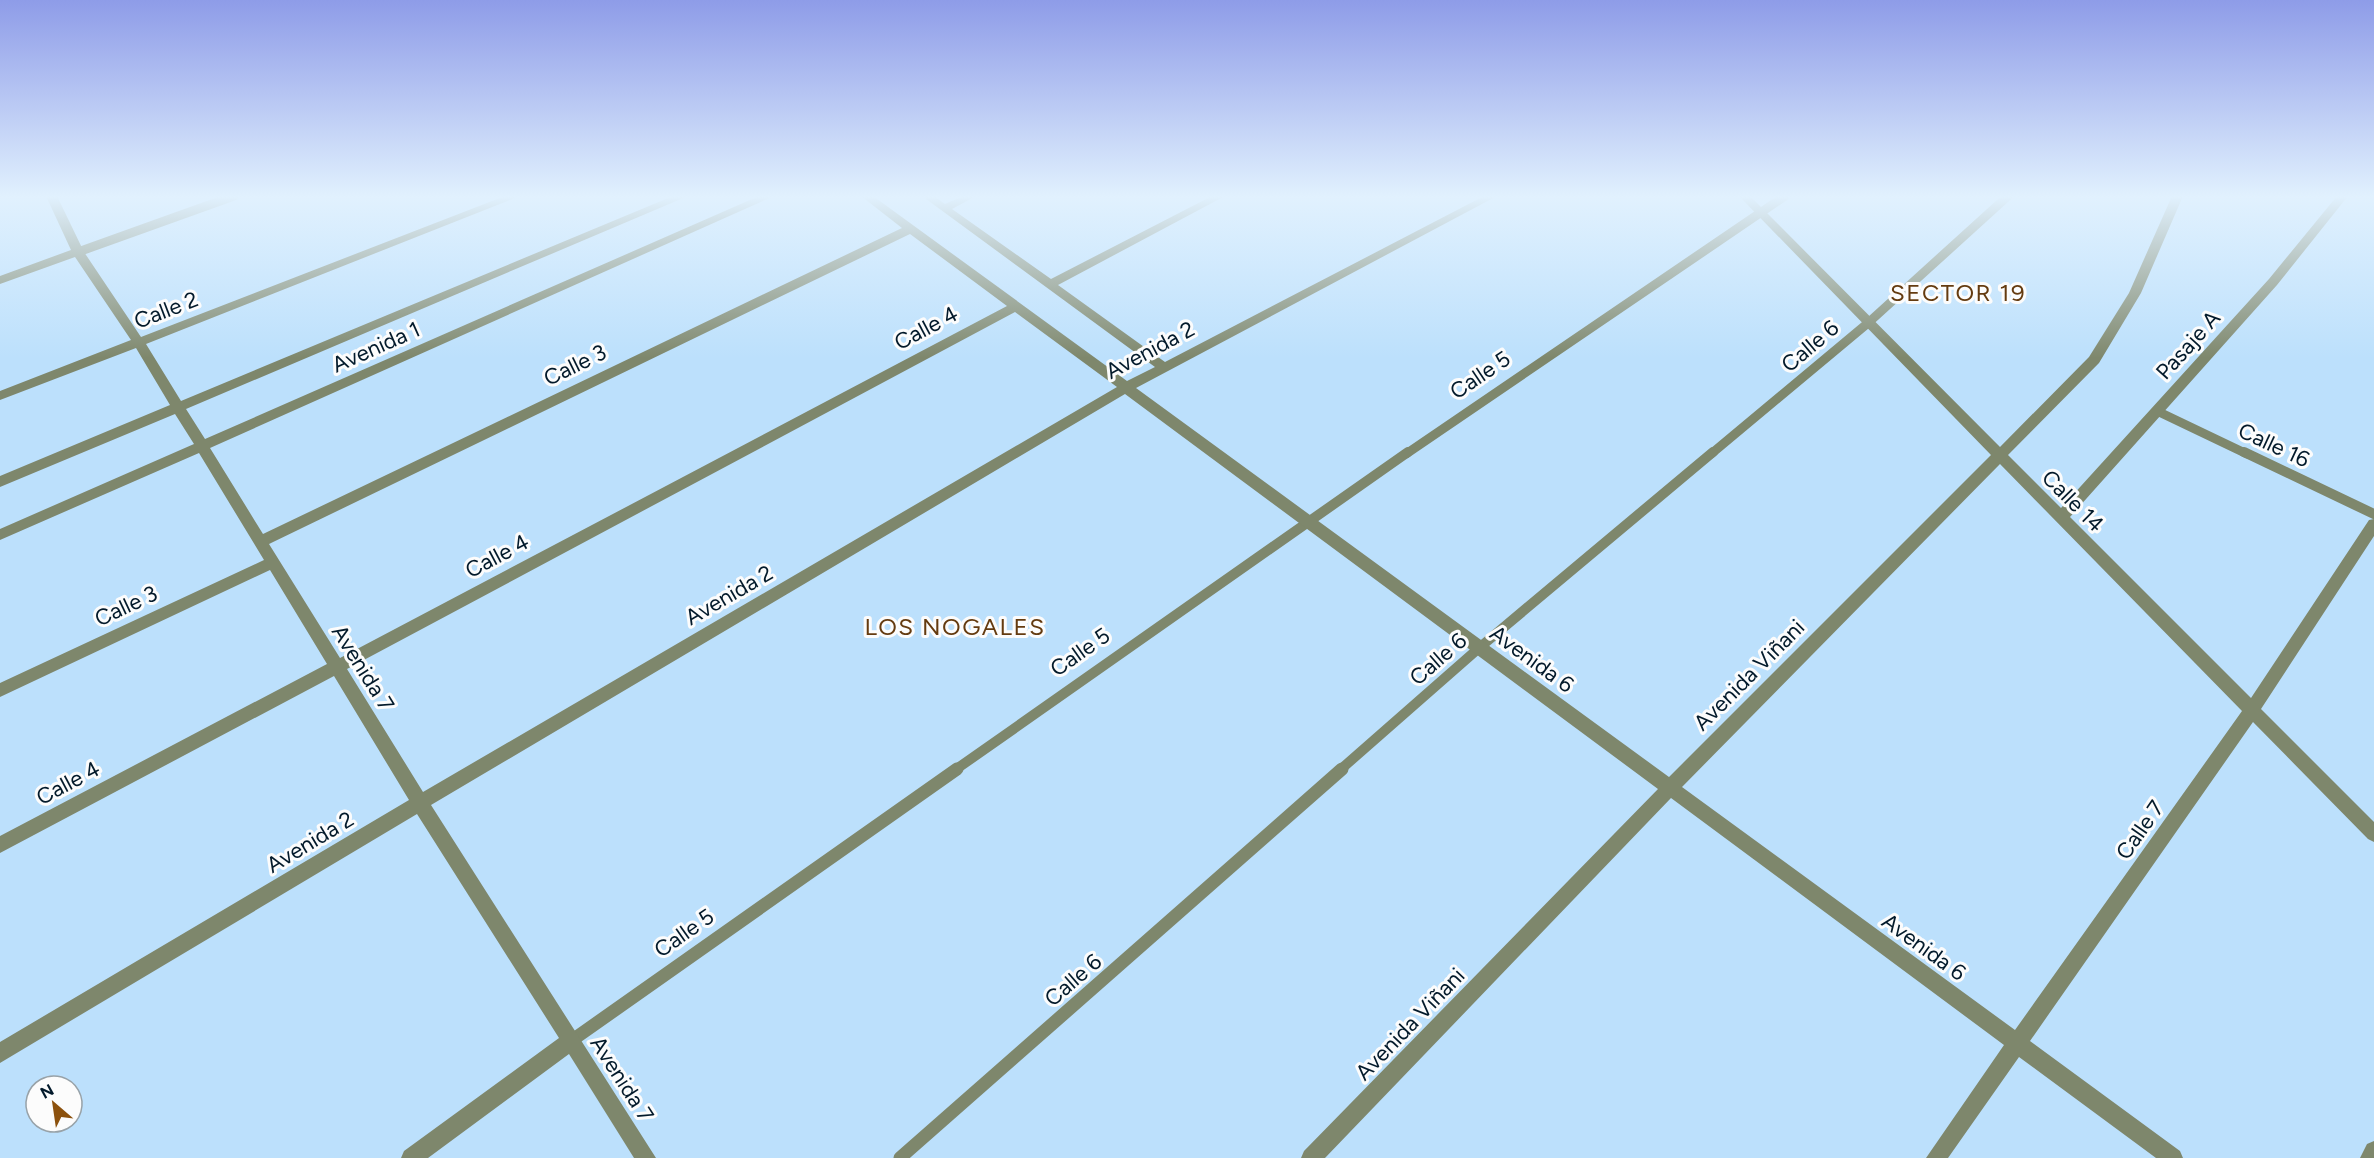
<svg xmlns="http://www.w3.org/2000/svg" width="2374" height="1158" font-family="Figtree,sans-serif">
<rect width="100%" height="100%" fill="#bce0fc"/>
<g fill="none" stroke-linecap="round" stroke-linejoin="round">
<g stroke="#7e876c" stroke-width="9">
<path d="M78,252L234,196"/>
<path d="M2157,411L2247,454"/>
<path d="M1406,454L1785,196"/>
<path d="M1711,454L1868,323L2008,196"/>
</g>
<g stroke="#7e876c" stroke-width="10">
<path d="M2244,452L2374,514"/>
<path d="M955,770L1408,452"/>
<path d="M1340,770L1479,648L1713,452"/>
</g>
<g stroke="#7e876c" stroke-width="13">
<path d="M571,1041L957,769"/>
<path d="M900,1158L1342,769"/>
</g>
<g fill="#7e876c" fill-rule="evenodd">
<path d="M46,196H57L84,252L141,337L505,196H520L146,344L181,401L673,196H688L186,409L205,439L759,196H774L210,448L263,534L902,228L861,196H873L1127,381L1155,367L922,196H934L945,204L963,196H976L952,209L1051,279L1212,196H1225L1058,285L1165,362L1484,196H1497L1136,388L1669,777L1991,455L1739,196H1750L2000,447L2089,357L2129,293L2172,196H2183L2141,293L2099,363L2008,455L2061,508L2269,279L2337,196H2348L2277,285L2070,517L2251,698L2369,520L2374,519V536L2261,709L2374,822V842L2368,839L2253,722L2030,1041L2180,1151L2183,1158H2156L2019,1057L1948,1158H1926L2004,1045L1671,798L1325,1158H1301L1304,1151L1658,789L1125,394L431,805L656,1158H634L569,1054L428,1158H401L404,1151L559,1038L417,814L0,1063V1042L409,800L334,676L0,853V836L327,664L270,570L0,697V683L264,560L199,453L0,540V529L194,444L175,414L0,487V476L170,405L136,348L0,400V391L131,340L75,257L0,284V276L71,250ZM910,234L1007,306L340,658L269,544ZM1015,312L1117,387L423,792L347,669ZM2000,464L2242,711L2015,1030L1682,787Z"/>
<path d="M2374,1141V1158H2360L2367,1144Z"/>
</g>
</g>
<linearGradient id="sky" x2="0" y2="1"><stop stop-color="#8e9ce8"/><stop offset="0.55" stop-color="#e1f1fe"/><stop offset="1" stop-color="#e1f1fe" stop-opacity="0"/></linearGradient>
<rect width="2374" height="358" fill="url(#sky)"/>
<g text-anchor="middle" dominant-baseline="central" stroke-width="6" stroke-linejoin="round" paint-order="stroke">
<g font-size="22" fill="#031a2b" stroke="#fcfcfc">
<text transform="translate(166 310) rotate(-21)">Calle 2</text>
<text transform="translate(926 328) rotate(-28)">Calle 4</text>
<text transform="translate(2188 345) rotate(-48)">Pasaje A</text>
<text transform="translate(1810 346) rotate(-40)">Calle 6</text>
<text transform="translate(376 347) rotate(-24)">Avenida 1</text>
<text transform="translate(1150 350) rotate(-28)">Avenida 2</text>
<text transform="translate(575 365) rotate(-26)">Calle 3</text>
<text transform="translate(1480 375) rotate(-34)">Calle 5</text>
<text transform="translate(2274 445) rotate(25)">Calle 16</text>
<text transform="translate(2073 501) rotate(45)">Calle 14</text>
<text transform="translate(497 556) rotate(-28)">Calle 4</text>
<text transform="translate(729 595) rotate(-30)">Avenida 2</text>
<text transform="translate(126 606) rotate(-25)">Calle 3</text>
<text transform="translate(1080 652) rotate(-35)">Calle 5</text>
<text transform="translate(1438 659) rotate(-41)">Calle 6</text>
<text transform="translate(1532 659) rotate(36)">Avenida 6</text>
<text transform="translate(363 668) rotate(58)">Avenida 7</text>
<text transform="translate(1749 675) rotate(-45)">Avenida Viñani</text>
<text transform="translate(68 783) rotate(-28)">Calle 4</text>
<text transform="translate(2140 830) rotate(-55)">Calle 7</text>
<text transform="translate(310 842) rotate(-31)">Avenida 2</text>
<text transform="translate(684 933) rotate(-35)">Calle 5</text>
<text transform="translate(1924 947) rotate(36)">Avenida 6</text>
<text transform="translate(1073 980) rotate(-41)">Calle 6</text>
<text transform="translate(1410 1024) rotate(-46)">Avenida Viñani</text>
<text transform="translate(622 1079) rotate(57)">Avenida 7</text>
</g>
<g font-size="24" letter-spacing="1.5" fill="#643b10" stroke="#fcfcfc">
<text x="1958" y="292">SECTOR 19</text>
<text x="955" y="626">LOS NOGALES</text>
</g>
</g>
<g transform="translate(54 1104) rotate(331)"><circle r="28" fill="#fcfcfc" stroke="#98a2a8" stroke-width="1.5"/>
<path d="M0-4.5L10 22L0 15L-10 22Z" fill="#8c510d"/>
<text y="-9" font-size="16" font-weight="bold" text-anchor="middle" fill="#031a2b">N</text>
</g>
</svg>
